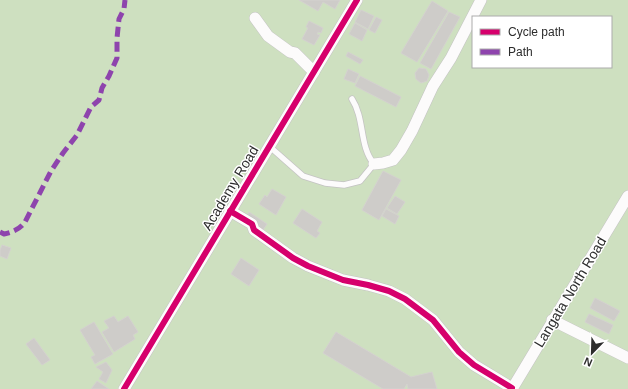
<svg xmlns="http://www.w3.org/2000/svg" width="628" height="389" font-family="Helvetica,sans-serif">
<rect width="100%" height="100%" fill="#e9e6e3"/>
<path fill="#cee0c0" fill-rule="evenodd" d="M0,0H628V389H0ZM473,17H611V67H473Z"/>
<g fill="#ceccc9" stroke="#d4d2cf">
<path d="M299,0H340L335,9L323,2L318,11Z"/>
<path d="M432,1L448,11L417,62L401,53Z"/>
<path d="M361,10L374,16L368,29L355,22Z"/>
<path d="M449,12L460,17L431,69L420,63Z"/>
<path d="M376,17L382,20L375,33L369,30Z"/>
<path d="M309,21L323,28L321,33L318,32L317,34L320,35L314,45L302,39L308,28L306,27Z"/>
<path d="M355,23L367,30L362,41L349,34Z"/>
<path d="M348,52L363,60L360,64L346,56Z"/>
<path d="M419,68L426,69L429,75L427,81L421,83L416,79L415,73Z"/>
<path d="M348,69L359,74L355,83L344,79Z"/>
<path d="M360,76L401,97L396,107L355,86Z"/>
<path d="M383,171L401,180L379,220L362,210Z"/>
<path d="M272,189L286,197L276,215L259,204L265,195L267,197Z"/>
<path d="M395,196L405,202L397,214L387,208Z"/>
<path d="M302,209L322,222L317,231L320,233L316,238L293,223Z"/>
<path d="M386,209L399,216L395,224L382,216Z"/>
<path d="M249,212L267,224L263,230L245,219Z"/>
<path d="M2,245L11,248L7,259L0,256V250Z"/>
<path d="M241,258L259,270L249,286L231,274Z"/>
<path d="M595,298L620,311L614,321L590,308Z"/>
<path d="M589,314L613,325L609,334L585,322Z"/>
<path d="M114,316L118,322L128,316L138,332L133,335L135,339L114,352L102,332L109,328L104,321Z"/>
<path d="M94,322L113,354L95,364L91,357L95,355L80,330Z"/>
<path d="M336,332L411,377L432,372L437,389H408L407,384L404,389H383L323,353Z"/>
<path d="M34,338L50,360L42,365L26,344Z"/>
<path d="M106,362L112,370L106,383L99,379L103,372L96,367Z"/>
<path d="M97,381L109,389H91Z"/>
</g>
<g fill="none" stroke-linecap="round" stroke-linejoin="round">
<defs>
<path id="service" d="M269,146L303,176L325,183L344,185L360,181L374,164C359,146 365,119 352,99"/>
<g id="minor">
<path d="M255,18L268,36L290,52L295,53L314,72"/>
<path d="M374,164L383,163L393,160L401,150L412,131L433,86L451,58L481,0"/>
<path d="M230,211L252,224L254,230L293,258L308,266L343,280L368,285L389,291L405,299L433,320L459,352L474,365L512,388"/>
<path d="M552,320L628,358"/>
<path d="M124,389L357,0"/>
<path d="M512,389L628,196"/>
</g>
</defs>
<use href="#service" stroke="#c4c3c3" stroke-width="7"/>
<use href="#minor" stroke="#c4c3c3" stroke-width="12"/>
<use href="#service" stroke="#fcfbfb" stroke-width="5.5"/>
<use href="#minor" stroke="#fcfbfb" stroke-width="11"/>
<path stroke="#8e44ad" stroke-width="5" stroke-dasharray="10 5" stroke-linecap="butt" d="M0,232L4,234C13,232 20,229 25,222L51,171L63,153L77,135L91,107L99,100L102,88L109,76L117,58V38L119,19L124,9L125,0"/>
<defs>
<g id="cycleway">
<path d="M230,211L252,224L254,230L293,258L308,266L343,280L368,285L389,291L405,299L433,320L459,352L474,365L512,388"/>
<path d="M124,389L357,0"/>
</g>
</defs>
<use href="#cycleway" stroke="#fff" stroke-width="8"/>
<use href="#cycleway" stroke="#d6006c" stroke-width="6"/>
</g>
<g text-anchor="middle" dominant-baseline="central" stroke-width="3" stroke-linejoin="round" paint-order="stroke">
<g font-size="14" fill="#2c2c2c" stroke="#fff">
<text transform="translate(230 188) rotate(-59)">Academy Road</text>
<text transform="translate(570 292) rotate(-59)">Langata North Road</text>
</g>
</g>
<rect x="472" y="16" width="140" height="52" fill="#ffffff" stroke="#ababab"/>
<rect x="480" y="29" width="20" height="6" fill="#d6006c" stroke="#ababab"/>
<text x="508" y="36" font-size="12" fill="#2c2c2c">Cycle path</text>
<rect x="480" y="49" width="20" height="6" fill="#8e44ad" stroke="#ababab"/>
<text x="508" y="56" font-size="12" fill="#2c2c2c">Path</text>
<g transform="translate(592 353) rotate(203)" stroke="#ffffff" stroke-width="3" paint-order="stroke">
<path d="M0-3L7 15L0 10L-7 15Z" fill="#2c2c2c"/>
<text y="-6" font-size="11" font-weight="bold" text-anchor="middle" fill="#2c2c2c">N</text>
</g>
</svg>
